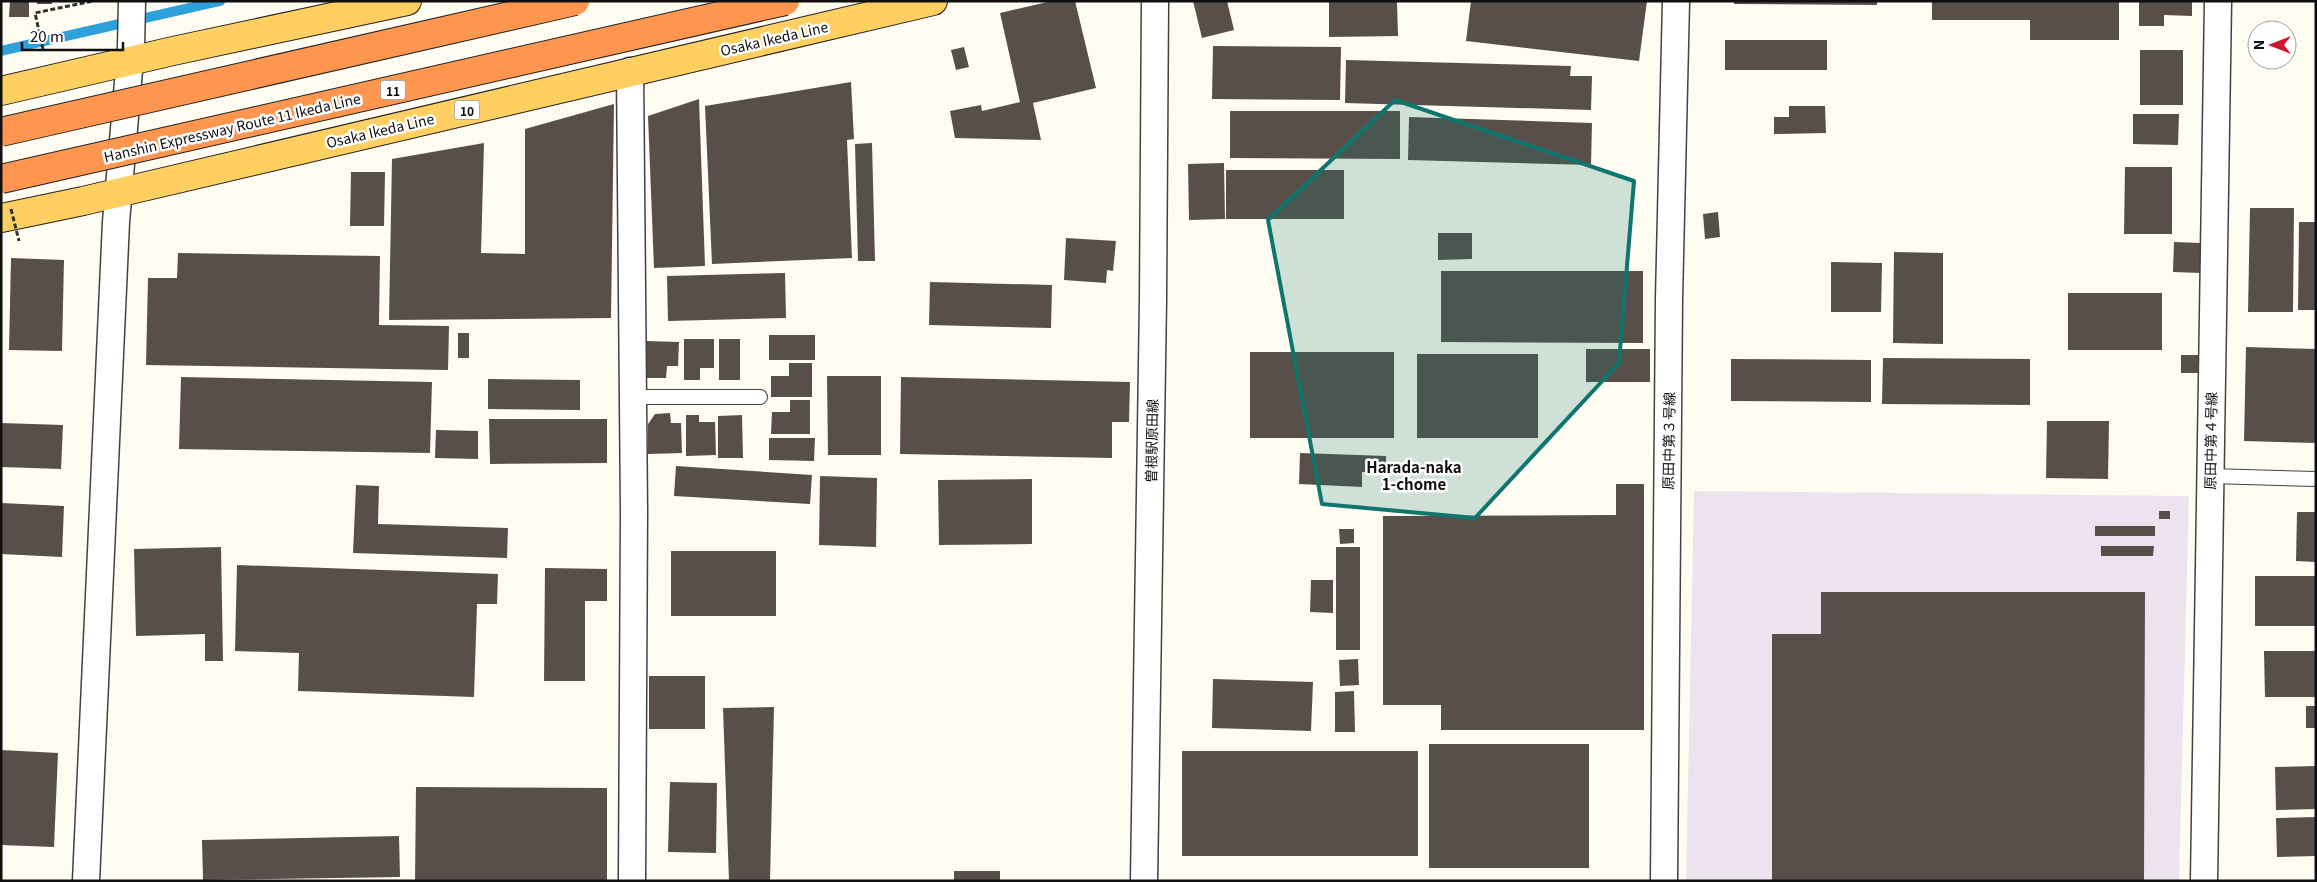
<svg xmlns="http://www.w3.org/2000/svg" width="2317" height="882" font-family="Georgia,'Noto Sans JP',serif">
<rect width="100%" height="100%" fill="#fffcf1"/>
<path fill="#ede3ee" d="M1694,491L2189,496L2179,881H1686Z"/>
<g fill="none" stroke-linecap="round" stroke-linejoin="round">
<path stroke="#2ea0dc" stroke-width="10" d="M1,51L220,1"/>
</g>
<g fill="#594f4a">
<path d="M10,1H29V17H9Z"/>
<rect x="37" y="1" width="15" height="3"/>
<path d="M1052,1H1075L1096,88L1033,103L1041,140L955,138L950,111L981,105L982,111L1020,102L1000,13Z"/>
<path d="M1193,1H1227L1234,30L1202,38Z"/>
<path d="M1329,1H1397L1398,36L1329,37Z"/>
<path d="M1471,1H1647L1639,61L1466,41Z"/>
<path d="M1734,1H1877V5L1734,4Z"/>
<path d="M1932,1H2119V40H2030V20H1932Z"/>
<path d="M2139,1H2192V16L2164,15V26H2139Z"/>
<rect x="1725" y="40" width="102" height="30"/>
<path d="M1213,46L1341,47L1340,100L1212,99Z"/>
<path d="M964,47L969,67L956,70L951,50Z"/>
<rect x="2140" y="50" width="43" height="55"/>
<path d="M1346,60L1571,66L1570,76H1592L1591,110L1345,103Z"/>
<path d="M851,82L854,139L847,140L852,258L712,264L705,106Z"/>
<path d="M699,99L705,266L654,268L648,116Z"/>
<path d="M614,104L611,318L389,320L392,159L484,143L481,253L525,254V129Z"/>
<path d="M1789,106H1825L1826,133L1774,134V117H1789Z"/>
<path d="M1230,111H1400V159L1230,158Z"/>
<path d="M2133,114H2179L2178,145L2133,144Z"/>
<path d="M1409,117L1592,123L1591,165L1408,160Z"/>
<path d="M872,143L875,261H858L855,144Z"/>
<path d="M1224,163L1225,219L1189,220L1188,164Z"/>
<path d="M2125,167H2172V234H2124Z"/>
<rect x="1226" y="170" width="118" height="49"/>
<path d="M351,172H385L384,226H350Z"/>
<path d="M2250,208H2294L2293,312H2248Z"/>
<path d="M1718,212L1720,237L1705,239L1703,214Z"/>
<path d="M2299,222H2316V310H2298Z"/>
<path d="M1438,233H1472V259L1438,260Z"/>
<path d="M1066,238L1116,241L1113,271L1107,270L1106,283L1064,280Z"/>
<path d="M2174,242L2201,243L2200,273L2173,272Z"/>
<path d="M1894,252L1943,253V344L1893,343Z"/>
<path d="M178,253L380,256L379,325L449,326L448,370L146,365L148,278H177Z"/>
<path d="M11,258L64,260L62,351L9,350Z"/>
<path d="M1831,262L1882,263L1881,312H1831Z"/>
<path d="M1441,271H1643V343L1441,342Z"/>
<path d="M785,273L786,318L668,321L667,276Z"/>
<path d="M930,282L1052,285L1051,328L929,325Z"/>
<rect x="2068" y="293" width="94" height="57"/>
<rect x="458" y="333" width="11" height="25"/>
<rect x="769" y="335" width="46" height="25"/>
<path d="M684,339H714V368H700V380H684Z"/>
<rect x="719" y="339" width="21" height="41"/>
<path d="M646,341L679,342L678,366H667L666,378H645Z"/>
<path d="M2246,347L2316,349V443L2244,441Z"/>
<rect x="1586" y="349" width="64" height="33"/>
<rect x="1250" y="352" width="144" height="86"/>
<rect x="1417" y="354" width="121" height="84"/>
<rect x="2181" y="355" width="20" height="18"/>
<path d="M1883,358L2030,359V405L1882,404Z"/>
<path d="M1731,359L1871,360V402L1731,401Z"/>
<path d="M789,363H812V397H771V376H789Z"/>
<path d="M827,376H881V455H828Z"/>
<path d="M181,377L432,382L430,453L179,449Z"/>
<path d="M901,377L1130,382L1129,422H1112V458L900,454Z"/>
<path d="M488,379L580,380V410L488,409Z"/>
<path d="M790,400H810V434H771L772,412H790Z"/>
<path d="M670,413L671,423H681L682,453L648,454V424L655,414Z"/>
<path d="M686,415H699V422H715L716,455L686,456Z"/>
<path d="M742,415L743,458H718V416Z"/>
<path d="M489,419H607V463L490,464Z"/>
<path d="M2047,421H2109L2108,479L2046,478Z"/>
<path d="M1,423L63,425L61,469L1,467Z"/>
<path d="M436,430L478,431V459L435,458Z"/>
<path d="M769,438H815L814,461L769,460Z"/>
<path d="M1300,453L1386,456V473L1362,472V487L1299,484Z"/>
<path d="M676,466L812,475L810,504L674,496Z"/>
<path d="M820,476L877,478L876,547L819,545Z"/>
<path d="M1032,479V544L939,545L938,480Z"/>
<path d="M1616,484H1644V730H1441V705H1383V516L1616,515Z"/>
<path d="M356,485L379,486L378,524L508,528L507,558L353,553Z"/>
<path d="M1,503L64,506L62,557L1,554Z"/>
<rect x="2159" y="511" width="11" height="8"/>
<path d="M2297,512H2316V562L2296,561Z"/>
<rect x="2095" y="526" width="60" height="10"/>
<path d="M1339,529H1354V543L1340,544Z"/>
<path d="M2101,546H2154L2153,556H2101Z"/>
<path d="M221,547L223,661H205V634L136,636L134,549Z"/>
<rect x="1336" y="547" width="24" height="103"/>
<rect x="671" y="551" width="105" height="65"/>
<path d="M237,565L498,574L497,604H477L474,697L298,691L299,653L235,651Z"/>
<path d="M545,568L607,569V601H585V681H544Z"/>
<rect x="2255" y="576" width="61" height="50"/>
<path d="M1311,580H1333V613L1310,612Z"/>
<path d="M1821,592H2145L2144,881H1772V634H1821Z"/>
<path d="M2264,651H2316V697H2265Z"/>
<path d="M1358,659L1359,685L1340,686L1339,660Z"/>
<rect x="649" y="676" width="56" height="53"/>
<path d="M1213,679L1313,682L1311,731L1212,728Z"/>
<path d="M1354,691L1355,732H1335V692Z"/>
<rect x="2306" y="706" width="10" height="22"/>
<path d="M774,707L770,881H729L723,708Z"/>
<rect x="1429" y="744" width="160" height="124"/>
<path d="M1,750L58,753L54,847L1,845Z"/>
<rect x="1182" y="751" width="236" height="105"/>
<path d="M2316,766V809L2276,810L2275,767Z"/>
<path d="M670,782L717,783L716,853L668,852Z"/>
<path d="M416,787L607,788V881H415Z"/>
<path d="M2316,817V856L2277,857L2276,818Z"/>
<path d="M399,836L400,877L203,880L202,840Z"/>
<rect x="954" y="871" width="46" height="10"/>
</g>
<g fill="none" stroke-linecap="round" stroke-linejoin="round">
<defs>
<g id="lane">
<path d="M633,397H760"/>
<path d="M2210,476L2316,479"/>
</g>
<g id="street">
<path d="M630,71L634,512L632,881"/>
<path d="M86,881L116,222L131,47L132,1"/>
<path d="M1144,881L1153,299L1155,1"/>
<path d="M1664,881L1669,299L1676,1"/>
<path d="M2204,881L2218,1"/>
</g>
<g id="primary">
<path d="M1,91L173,51L407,1"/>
<path d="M1,218L83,201L933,1"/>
</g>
</defs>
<use href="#lane" stroke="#424242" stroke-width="16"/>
<use href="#street" stroke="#424242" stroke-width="29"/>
<use href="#primary" stroke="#202020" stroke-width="30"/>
<path stroke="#313131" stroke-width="3" stroke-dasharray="5 2.5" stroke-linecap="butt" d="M43,49L35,13L93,1"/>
<use href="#lane" stroke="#fff" stroke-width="14"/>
<use href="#street" stroke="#fff" stroke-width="26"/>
<use href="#primary" stroke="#ffd061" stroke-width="28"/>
<defs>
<g id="highway-bridge">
<path d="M1,132L575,1"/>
<path d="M1,179L785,1"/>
</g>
</defs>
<use href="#highway-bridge" stroke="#202020" stroke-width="30" stroke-linecap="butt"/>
<path stroke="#313131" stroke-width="3" stroke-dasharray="5 2.5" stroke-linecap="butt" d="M11,209L19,241"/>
<use href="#highway-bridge" stroke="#ff964f" stroke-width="28"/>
</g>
<path fill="#0f766e" fill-opacity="0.2" stroke="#0f766e" stroke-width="4" stroke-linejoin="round" d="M1395,100L1634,181L1619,363L1475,518L1322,504L1268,220Z"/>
<g text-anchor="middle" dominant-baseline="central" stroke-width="5" stroke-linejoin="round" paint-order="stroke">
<g fill="#fff" stroke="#575757" stroke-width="1">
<rect x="380.5" y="80.5" width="25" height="19" rx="4"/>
<rect x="454.5" y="100.5" width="25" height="19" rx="4"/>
</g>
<g font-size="12" font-weight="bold" fill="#0f0f0f">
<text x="393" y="90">11</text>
<text x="467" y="110">10</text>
</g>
<g font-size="14" fill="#0f0f0f" stroke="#fff">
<text transform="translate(774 38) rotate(-13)">Osaka Ikeda Line</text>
<text transform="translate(232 127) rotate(-13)">Hanshin Expressway Route 11 Ikeda Line</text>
<text transform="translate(380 130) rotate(-13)">Osaka Ikeda Line</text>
<text transform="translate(1151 441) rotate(-89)">曽根駅原田線</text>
<text transform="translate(1668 441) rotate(-89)">原田中第３号線</text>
<text transform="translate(2210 441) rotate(-89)">原田中第４号線</text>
</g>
<g font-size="15" font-weight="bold" fill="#0f0f0f" stroke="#fff">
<text x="1414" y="466">Harada-naka<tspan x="1414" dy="17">1-chome</tspan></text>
</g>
</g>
<rect width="2317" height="882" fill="none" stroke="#0f0f0f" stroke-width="5"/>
<g transform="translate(2272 45) rotate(270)"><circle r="24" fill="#ffffff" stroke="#9f9f9f"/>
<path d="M0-4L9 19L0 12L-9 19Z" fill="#d01629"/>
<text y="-8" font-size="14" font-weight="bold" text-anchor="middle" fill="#0f0f0f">N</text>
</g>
<path d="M22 42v8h101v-8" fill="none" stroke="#0f0f0f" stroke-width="2.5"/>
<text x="30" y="42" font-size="15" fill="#0f0f0f" stroke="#ffffff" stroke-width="4" paint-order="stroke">20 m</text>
</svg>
